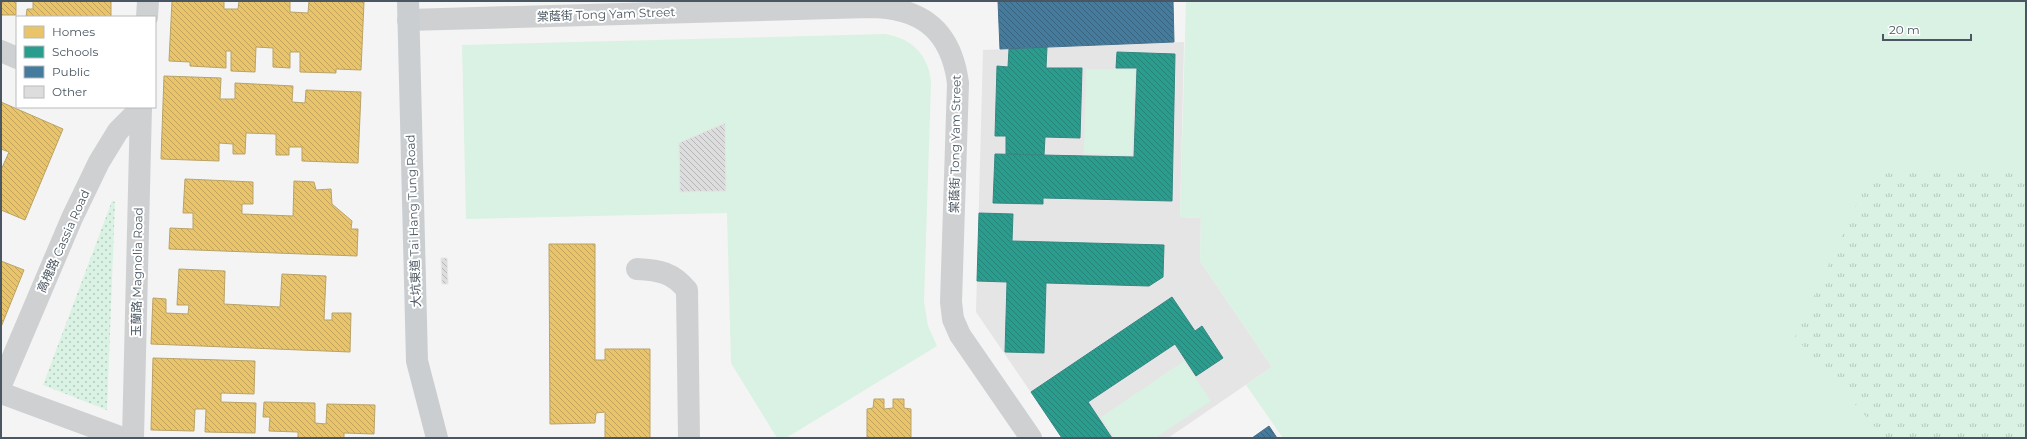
<svg xmlns="http://www.w3.org/2000/svg" width="2027" height="439" font-family="Montserrat,'Noto Sans TC',sans-serif">
<defs>
<pattern id="park-tufts" width="24" height="20" patternUnits="userSpaceOnUse"><rect width="24" height="20" fill="#d9f2e3"/><path d="M3 7l-1-3M5 7V3M7 7l1-3M15 17l-1-3M17 17v-4M19 17l1-3" fill="none" stroke="#b2c7bb"/></pattern>
<pattern id="garden-dots" width="8" height="8" patternUnits="userSpaceOnUse"><rect width="8" height="8" fill="#d9f2e3"/><path d="M2 2h.1M6 6h.1" fill="none" stroke="#b2c7bb" stroke-width="1.8" stroke-linecap="round"/></pattern>
<pattern id="homes-back-hatch" width="6" height="6" patternUnits="userSpaceOnUse"><rect width="6" height="6" fill="#e9c46a"/><path d="M-1 5l2 2M0 0l6 6M5-1l2 2" fill="none" stroke="#bfa25b"/></pattern>
<pattern id="schools-back-hatch" width="6" height="6" patternUnits="userSpaceOnUse"><rect width="6" height="6" fill="#2a9d8f"/><path d="M-1 5l2 2M0 0l6 6M5-1l2 2" fill="none" stroke="#268378"/></pattern>
<pattern id="public-back-hatch" width="6" height="6" patternUnits="userSpaceOnUse"><rect width="6" height="6" fill="#457b9d"/><path d="M-1 5l2 2M0 0l6 6M5-1l2 2" fill="none" stroke="#39637d"/></pattern>
<pattern id="building-back-hatch" width="6" height="6" patternUnits="userSpaceOnUse"><rect width="6" height="6" fill="#ddddde"/><path d="M-1 5l2 2M0 0l6 6M5-1l2 2" fill="none" stroke="#b5b6b7"/></pattern>
</defs>
<rect width="100%" height="100%" fill="#f4f4f4"/>
<path fill="#e6e5e6" d="M1184,42L1180,217L1201,218L1200,261L1272,367L1168,438H1062L976,312L983,50Z"/>
<g fill="#d9f2e3">
<path d="M1186,1H2026V438H1283L1246,385L1272,367L1200,261L1201,218L1180,217Z"/>
<path d="M885,34C912,38 929,56 931,82L924,302L928,326L937,346L786,438H777L731,363L727,213L466,219L462,45Z"/>
<path d="M1086,69L1135,70L1132,155L1084,154Z"/>
<path d="M1184,361L1211,401L1155,438H1115L1101,417Z"/>
</g>
<path fill="url(#park-tufts)" d="M2022,167L2026,171V438H1885L1795,337L1873,169Z"/>
<path fill="url(#garden-dots)" d="M112,201L115,202L107,410L43,385Z"/>
<g fill="url(#homes-back-hatch)" stroke="#b9a367">
<rect x="1" y="1" width="15" height="14"/>
<path d="M33,1H111V17H26L27,9H33Z"/>
<path d="M172,1H224V9H238L239,1H290V12L308,13L309,1L364,2L361,70L336,69V73L300,72V52H290V68L273,67V48L256,47L255,72L231,71V51H226V68L190,66V62L169,61Z"/>
<path d="M164,76L221,78L220,99H235V83L293,86L292,102L305,103L306,90L361,92L358,163L302,161V147H289V155H276V134L246,133L245,154H233V144L219,143V161L161,159Z"/>
<path d="M1,102L63,129L25,220L1,210V170L9,152L1,149Z"/>
<path d="M185,179L253,182V204H242V214L293,216L294,181L314,182L316,190L331,189L332,204L352,221L351,229H358L357,256L169,249L170,228L193,229V213H183Z"/>
<path d="M549,244H595V360H605V349H650V438H605V412L596,413L595,423L550,424Z"/>
<path d="M1,261L24,270L1,327Z"/>
<path d="M179,269L225,271L224,304L280,307L282,274L326,276L324,320H332V313H351L350,352L151,344L153,298L166,299V313L188,314L189,305H177Z"/>
<path d="M153,358L255,361L254,394L221,393V402L256,403L255,433L205,432L206,409H195L194,431L151,430Z"/>
<path d="M874,399H884V409L893,408V399H904V408L911,409V438H867V409L873,408Z"/>
<path d="M264,402L315,403V423L326,424L327,404L375,405L374,434L344,433V438H298V432L269,431L270,417H263Z"/>
</g>
<g fill="url(#schools-back-hatch)" stroke="#348881">
<path d="M1047,47L1046,68H1082L1080,138L1045,137L1044,155L1006,154V136H995L997,66L1008,67L1009,49Z"/>
<path d="M1117,52L1175,54L1172,201L1043,198V204L993,203L995,154L1134,157L1137,68H1116Z"/>
<path d="M979,213L1013,214L1012,241L1164,245L1163,277L1149,286L1046,283L1044,353L1005,352L1007,282L977,281Z"/>
<path d="M1172,297L1195,331L1202,326L1223,358L1196,376L1175,344L1088,402L1112,438H1062L1031,392Z"/>
</g>
<g fill="url(#public-back-hatch)" stroke="#46708b">
<path d="M998,1H1173L1174,42L1000,49Z"/>
<path d="M1269,426L1277,438H1252Z"/>
</g>
<g fill="url(#building-back-hatch)" stroke="#e5e6e7">
<path d="M725,123L726,191L680,192L679,143Z"/>
<path d="M441,258H447L448,284H442Z"/>
</g>
<g fill="none" stroke-linecap="round" stroke-linejoin="round">
<g stroke="#ced0d2" stroke-width="22">
<path d="M147,17L148,1"/>
<path d="M408,20L869,7C921,7 951,30 958,83L951,302L953,319L960,335L1031,438"/>
<path d="M1,51L17,58"/>
<path d="M637,269C660,270 673,273 687,290L689,438"/>
<path d="M1,385L72,218L99,162L118,131L141,108L139,107"/>
<path d="M1,393L123,438"/>
<path d="M133,438L141,107"/>
</g>
<path stroke="#caced1" stroke-width="22" d="M408,1L417,361L437,438"/>
</g>
<g text-anchor="middle" dominant-baseline="central" stroke-width="4" stroke-linejoin="round" paint-order="stroke">
<g font-size="12" fill="#4a5661" stroke="#fff">
<text transform="translate(606 14) rotate(-2)">棠蔭街 Tong Yam Street</text>
<text transform="translate(955 144) rotate(-89)">棠蔭街 Tong Yam Street</text>
<text transform="translate(413 221) rotate(-92)">大坑東道 Tai Hang Tung Road</text>
<text transform="translate(63 241) rotate(-66)">高槐路 Cassia Road</text>
<text transform="translate(137 272) rotate(-89)">玉蘭路 Magnolia Road</text>
</g>
</g>
<rect width="2027" height="439" fill="none" stroke="#4a5661" stroke-width="4"/>
<rect x="16" y="16" width="140" height="92" fill="#ffffff" stroke="#b7bbc0"/>
<rect x="24" y="26" width="20" height="12" fill="#e9c46a" stroke="#b7bbc0"/>
<text x="52" y="36" font-size="12" fill="#4a5661">Homes</text>
<rect x="24" y="46" width="20" height="12" fill="#2a9d8f" stroke="#b7bbc0"/>
<text x="52" y="56" font-size="12" fill="#4a5661">Schools</text>
<rect x="24" y="66" width="20" height="12" fill="#457b9d" stroke="#b7bbc0"/>
<text x="52" y="76" font-size="12" fill="#4a5661">Public</text>
<rect x="24" y="86" width="20" height="12" fill="#ddddde" stroke="#b7bbc0"/>
<text x="52" y="96" font-size="12" fill="#4a5661">Other</text>
<path d="M1883 34v6h88v-6" fill="none" stroke="#4a5661" stroke-width="2"/>
<text x="1889" y="34" font-size="12" fill="#4a5661" stroke="#ffffff" stroke-width="3" paint-order="stroke">20 m</text>
</svg>
